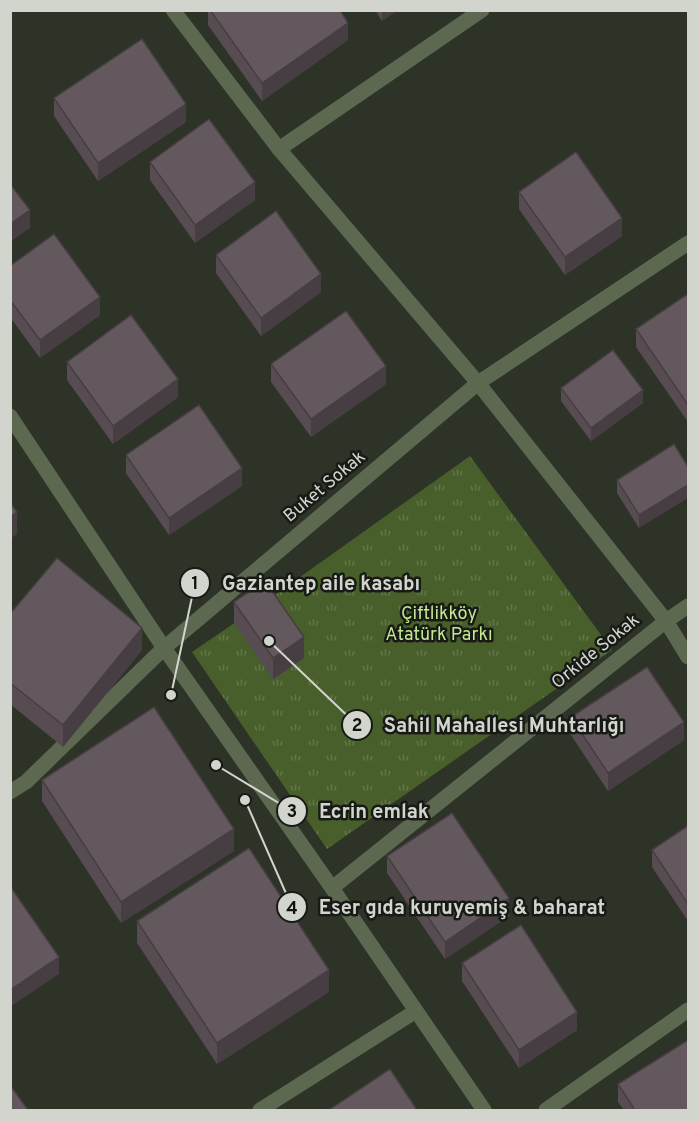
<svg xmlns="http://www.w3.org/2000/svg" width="699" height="1121" font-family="Overpass,sans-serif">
<defs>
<pattern id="grass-tufts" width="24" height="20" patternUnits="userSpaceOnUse" patternTransform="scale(1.5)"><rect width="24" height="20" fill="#495f2b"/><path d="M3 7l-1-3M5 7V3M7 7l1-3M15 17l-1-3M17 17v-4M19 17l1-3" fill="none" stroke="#627549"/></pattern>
</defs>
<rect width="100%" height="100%" fill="#2e3328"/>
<path fill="url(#grass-tufts)" d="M470,456L612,650L327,849L192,652L265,602Z"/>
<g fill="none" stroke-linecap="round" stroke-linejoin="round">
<g stroke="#5d6850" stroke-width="15">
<path d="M173,10L279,149L478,383L666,621L688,657"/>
<path d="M279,149L482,10"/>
<path d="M10,416L164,648L332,888L484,1110"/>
<path d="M10,792L26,782L164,648L478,383L688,243"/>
<path d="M332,888L666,621L688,606"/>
<path d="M260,1110L416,1011"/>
<path d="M546,1110L688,1010"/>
</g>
</g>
<g fill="#564c52">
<path d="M208,10H340L348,40L262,101L208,25Z"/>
<path d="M375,10H398L382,21Z"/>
<path d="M54,98L186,122L98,181L54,116Z"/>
<path d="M150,162L255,200L195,243L150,180Z"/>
<path d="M519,192L622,236L565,275L519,209Z"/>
<path d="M216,255L321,292L261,336L216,273Z"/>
<path d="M10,266L100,315L40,358L10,317Z"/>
<path d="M688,294V422L636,347V329Z"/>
<path d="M67,362L178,397L113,444L67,380Z"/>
<path d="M271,364L386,384L311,437L271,382Z"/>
<path d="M561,388L643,403L591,441L561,401Z"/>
<path d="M126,455L242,486L169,535L126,473Z"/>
<path d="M688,467L639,528L617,493V480Z"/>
<path d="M234,602L304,658L273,679L234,623Z"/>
<path d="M10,614L142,650L63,747L10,704Z"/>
<path d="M571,717L684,740L608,791L571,735Z"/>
<path d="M42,780L234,851L121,923L42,801Z"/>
<path d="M688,826V921L652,867V850Z"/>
<path d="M387,856L509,916L445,959L387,873Z"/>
<path d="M137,921L329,992L217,1064L137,943Z"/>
<path d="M462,963L577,1030L519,1068L462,981Z"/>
<path d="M618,1084L688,1110H624L618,1102Z"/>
</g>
<g fill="#463e42">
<path d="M382,10H398L382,21Z"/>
<path d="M348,23V40L262,101V83Z"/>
<path d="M186,104V122L98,181V163Z"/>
<path d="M255,182V200L195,243V225Z"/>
<path d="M30,210V228L10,242V224Z"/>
<path d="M622,218V236L565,275V257Z"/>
<path d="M321,274V292L261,336V318Z"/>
<path d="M100,297V315L40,358V340Z"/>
<path d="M386,366V384L311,437V419Z"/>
<path d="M178,379V397L113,444V426Z"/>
<path d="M643,390V403L591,441V428Z"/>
<path d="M242,468V486L169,535V518Z"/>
<path d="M688,485V498L639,528V515Z"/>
<path d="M17,512V534L10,539V517Z"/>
<path d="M142,628V650L63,747V725Z"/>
<path d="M304,637V658L273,679V658Z"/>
<path d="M684,722V740L608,791V773Z"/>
<path d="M234,829V851L121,923V902Z"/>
<path d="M509,898V916L445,959V942Z"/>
<path d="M59,957V974L10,1007V990Z"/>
<path d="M329,970V992L217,1064V1043Z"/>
<path d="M577,1012V1030L519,1068V1050Z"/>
</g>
<g fill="#64585f" stroke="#463e42" stroke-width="1.5">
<path d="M210,10H340L348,23L262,83Z"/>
<path d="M142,39L186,104L98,163L54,98Z"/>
<path d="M209,119L255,182L195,225L150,162Z"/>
<path d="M576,152L622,218L565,257L519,192Z"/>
<path d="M10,184L30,210L10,224Z"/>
<path d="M276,211L321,274L261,318L216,255Z"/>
<path d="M54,234L100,297L40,340L10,300V266Z"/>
<path d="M688,294V405L636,329Z"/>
<path d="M346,311L386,366L311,419L271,364Z"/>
<path d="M131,315L178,379L113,426L67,362Z"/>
<path d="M613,350L643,390L591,428L561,388Z"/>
<path d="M199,405L242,468L169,518L126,455Z"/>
<path d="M674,444L688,467V485L639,515L617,480Z"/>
<path d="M10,503L17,512L10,517Z"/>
<path d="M57,558L142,628L63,725L10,683V614Z"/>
<path d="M265,581L304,637L273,658L234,602Z"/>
<path d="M647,667L684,722L608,773L571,717Z"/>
<path d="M154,707L234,829L121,902L42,780Z"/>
<path d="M452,813L509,898L445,942L387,856Z"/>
<path d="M688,826V904L652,850Z"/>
<path d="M249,848L329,970L217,1043L137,921Z"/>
<path d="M10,886L59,957L10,990Z"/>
<path d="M521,925L577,1012L519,1050L462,963Z"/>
<path d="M688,1040V1110H635L618,1084Z"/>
<path d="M390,1069L417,1110H329Z"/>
<path d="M10,1085L28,1110H10Z"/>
</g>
<g text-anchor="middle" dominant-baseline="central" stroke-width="5" stroke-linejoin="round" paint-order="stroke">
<g font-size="18" fill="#d1d5ce" stroke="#171a15">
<text transform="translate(325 487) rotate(-40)">Buket Sokak</text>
<text transform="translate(596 652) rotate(-39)">Orkide Sokak</text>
</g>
<g font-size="18" fill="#c2e891" stroke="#171a15">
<text x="439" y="614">Çiftlikköy<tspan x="439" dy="21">Atatürk Parkı</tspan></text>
</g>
</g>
<path fill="none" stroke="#d1d5ce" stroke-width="2" d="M171 695L195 583M269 641L357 725M216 765L292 811M245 800L292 907"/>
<g fill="#d1d5ce" stroke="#171a15" stroke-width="2">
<circle cx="171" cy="695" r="6"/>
<circle cx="269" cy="641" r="6"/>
<circle cx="216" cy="765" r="6"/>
<circle cx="245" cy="800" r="6"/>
<circle cx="195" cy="583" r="15"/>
<circle cx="357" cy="725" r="15"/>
<circle cx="292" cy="811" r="15"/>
<circle cx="292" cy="907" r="15"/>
</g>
<g font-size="18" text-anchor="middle" font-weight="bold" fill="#111">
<text x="195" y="589">1</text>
<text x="357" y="731">2</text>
<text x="292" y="817">3</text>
<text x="292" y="914">4</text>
</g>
<g font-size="20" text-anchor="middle" font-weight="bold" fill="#d1d5ce" stroke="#171a15" stroke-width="5" stroke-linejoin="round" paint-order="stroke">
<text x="321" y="590">Gaziantep aile kasabı</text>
<text x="504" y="732">Sahil Mahallesi Muhtarlığı</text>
<text x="374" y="818">Ecrin emlak</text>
<text x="462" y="914">Eser gıda kuruyemiş &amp; baharat</text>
</g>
<rect width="699" height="1121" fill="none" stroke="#d1d5ce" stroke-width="24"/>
</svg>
